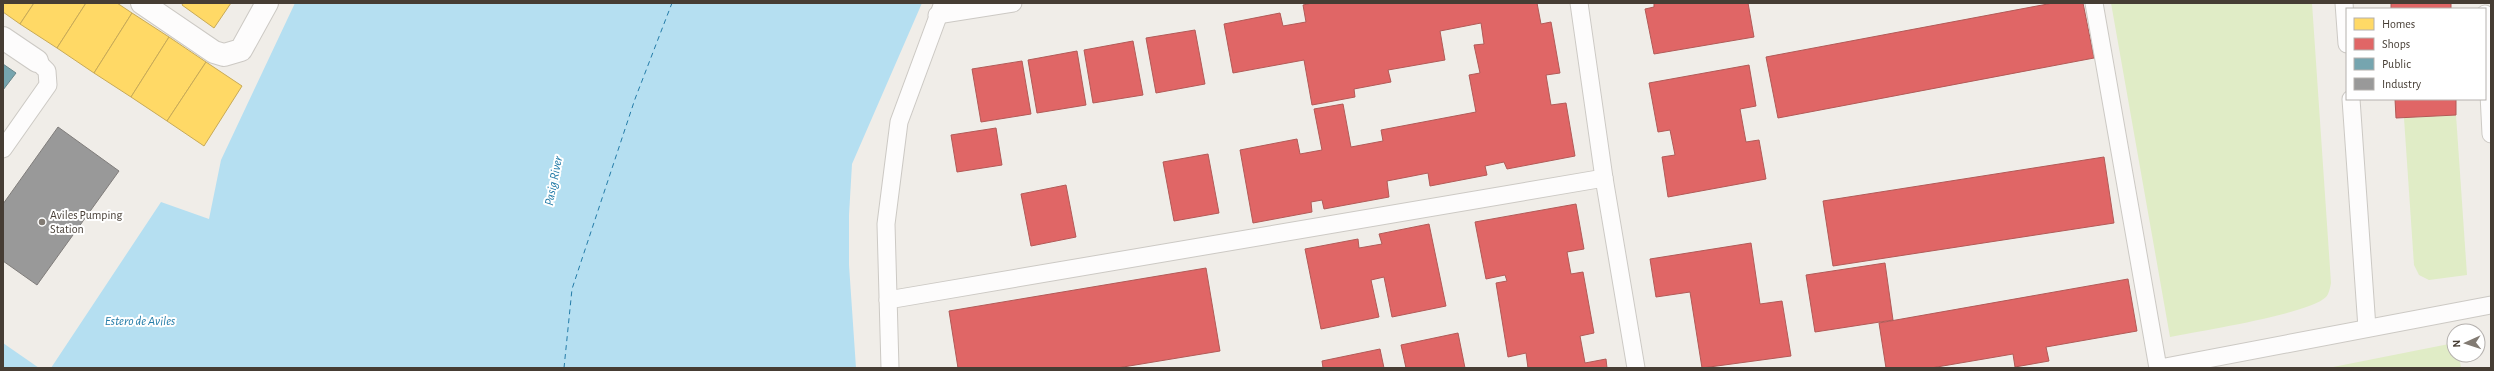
<svg xmlns="http://www.w3.org/2000/svg" width="2494" height="371" font-family="'Alegreya Sans',sans-serif">
<rect width="100%" height="100%" fill="#f0ede8"/>
<g fill="#e0ecc6">
<path d="M2111,3H2312L2331,283C2330,288 2329,294 2326,297C2309,314 2199,331 2170,337Z"/>
<path d="M2456,115L2467,275L2429,280L2419,275L2414,265L2404,118Z"/>
<path d="M2454,343V355H2459L2461,368H2328Z"/>
</g>
<g fill="#b5dff1">
<path d="M295,3H922L852,164L849,215V265L856,368H51L161,202L209,219L221,160Z"/>
<path d="M3,343L39,368H3Z"/>
</g>
<g fill="#ffd966" stroke="#c8aa57">
<path d="M3,3H34L20,24L3,12Z"/>
<path d="M34,3H86L57,48L20,24Z"/>
<path d="M86,3H117L132,13L94,73L57,48Z"/>
<path d="M183,3H231L214,28L182,5Z"/>
<path d="M132,13L169,37L131,97L94,73Z"/>
<path d="M169,37L206,62L167,121L131,97Z"/>
<path d="M206,62L242,86L204,146L167,121Z"/>
</g>
<g fill="#e06666" stroke="#b25a57">
<path d="M1312,3H1537L1541,24L1551,22L1560,73L1546,75L1551,105L1566,103L1575,156L1507,169L1504,162L1485,166L1487,175L1430,186L1428,173L1387,181L1389,197L1324,209L1322,200L1311,202L1312,212L1253,223L1240,150L1297,139L1300,154L1322,150L1314,109L1343,104L1351,147L1383,141L1381,130L1476,112L1469,75L1480,73L1474,45L1484,44L1481,23L1440,31L1445,60L1388,70L1391,82L1354,89L1355,97L1312,105L1304,60L1233,73L1224,24L1280,13L1283,26L1306,22L1303,5Z"/>
<path d="M1654,3H1748L1754,37L1654,54L1645,9L1654,7Z"/>
<path d="M2053,3H2083L2094,58L1778,118L1766,57Z"/>
<rect x="2391" y="3" width="60" height="6"/>
<path d="M1195,30L1205,84L1156,93L1146,38Z"/>
<path d="M1133,41L1143,95L1093,103L1084,50Z"/>
<path d="M1077,51L1086,105L1037,113L1028,60Z"/>
<path d="M1022,61L1031,114L981,122L972,69Z"/>
<path d="M1749,65L1756,106L1740,109L1746,142L1759,140L1766,179L1668,197L1662,157L1675,155L1670,130L1658,132L1649,83Z"/>
<path d="M2395,99H2456V115L2396,118Z"/>
<path d="M996,128L1002,165L957,172L951,135Z"/>
<path d="M1208,154L1219,213L1174,221L1163,162Z"/>
<path d="M2104,157L2114,223L1833,266L1823,201Z"/>
<path d="M1066,185L1076,237L1031,246L1021,194Z"/>
<path d="M1576,204L1584,249L1567,252L1571,274L1583,272L1594,333L1580,336L1585,363L1606,359L1607,368H1526H1528L1526,353L1508,357L1496,283L1507,281L1505,275L1486,279L1475,222Z"/>
<path d="M1429,224L1446,306L1392,317L1384,277L1371,280L1379,317L1321,329L1305,249L1358,239L1359,248L1382,244L1379,234Z"/>
<path d="M1751,243L1760,304L1782,301L1791,356L1702,368L1690,292L1656,297L1650,259Z"/>
<path d="M1885,263L1893,320L1815,332L1806,275Z"/>
<path d="M1206,268L1220,351L1117,368H958L949,311Z"/>
<path d="M2128,279L2137,331L2046,347L2049,361L2015,367L2013,354L1931,368H1886L1879,323Z"/>
<path d="M1458,333L1465,368H1406L1401,345Z"/>
<path d="M1380,349L1384,368H1323L1322,361Z"/>
</g>
<path fill="#76a5af" stroke="#68868a" d="M3,64L16,73L3,90Z"/>
<path fill="#999" stroke="#807d7b" d="M58,127L119,171L37,285L3,261V204Z"/>
<g fill="none" stroke-linecap="round" stroke-linejoin="round">
<path stroke="#247ca8" stroke-width="1" stroke-dasharray="5 4" stroke-linecap="butt" d="M564,368L572,289L635,99L672,3"/>
<defs>
<g id="lane">
<path d="M1579,3L1604,178L1636,368"/>
<path d="M2094,3L2158,368"/>
<path d="M2344,3L2347,44"/>
<path d="M2485,14L2491,134"/>
<path d="M937,15L1013,3"/>
<path d="M2351,99L2367,328"/>
<path d="M3,149L48,85L47,71L37,61"/>
<path d="M888,300L1604,178"/>
<path d="M890,368L886,224L899,122L943,3"/>
<path d="M2160,368L2491,305"/>
</g>
<g id="street">
<path d="M142,3L214,52L224,55L241,50L267,3"/>
<path d="M3,38L37,61"/>
</g>
</defs>
<use href="#lane" stroke="#ccc9c4" stroke-width="19"/>
<use href="#street" stroke="#ccc9c4" stroke-width="24"/>
<use href="#lane" stroke="#fdfcfc" stroke-width="17"/>
<use href="#street" stroke="#fdfcfc" stroke-width="22"/>
</g>
<circle fill="#827b73" stroke="#fff" stroke-width="1.5" cx="42" cy="222" r="4"/>
<g text-anchor="middle" dominant-baseline="central" stroke-width="4" stroke-linejoin="round" paint-order="stroke">
<g font-size="12" fill="#463d34" stroke="#fff" text-anchor="start">
<text x="50" y="215">Aviles Pumping<tspan x="50" dy="14">Station</tspan></text>
</g>
<g font-size="13" font-style="italic" fill="#247ca8" stroke="#fff">
<text transform="translate(554 181) rotate(-79)">Pasig River</text>
<text x="140" y="321">Estero de Aviles</text>
</g>
</g>
<rect width="2494" height="371" fill="none" stroke="#463d34" stroke-width="8"/>
<rect x="2346" y="8" width="140" height="92" fill="#ffffff" stroke="#b5b1ae"/>
<rect x="2354" y="18" width="20" height="12" fill="#ffd966" stroke="#b5b1ae"/>
<text x="2382" y="28" font-size="12" fill="#463d34">Homes</text>
<rect x="2354" y="38" width="20" height="12" fill="#e06666" stroke="#b5b1ae"/>
<text x="2382" y="48" font-size="12" fill="#463d34">Shops</text>
<rect x="2354" y="58" width="20" height="12" fill="#76a5af" stroke="#b5b1ae"/>
<text x="2382" y="68" font-size="12" fill="#463d34">Public</text>
<rect x="2354" y="78" width="20" height="12" fill="#999999" stroke="#b5b1ae"/>
<text x="2382" y="88" font-size="12" fill="#463d34">Industry</text>
<g transform="translate(2466 343) rotate(267)"><circle r="19" fill="#ffffff" stroke="#b5b1ae"/>
<path d="M0-3L7 15L0 10L-7 15Z" fill="#827b73"/>
<text y="-6" font-size="11" font-weight="bold" text-anchor="middle" fill="#463d34">N</text>
</g>
</svg>
